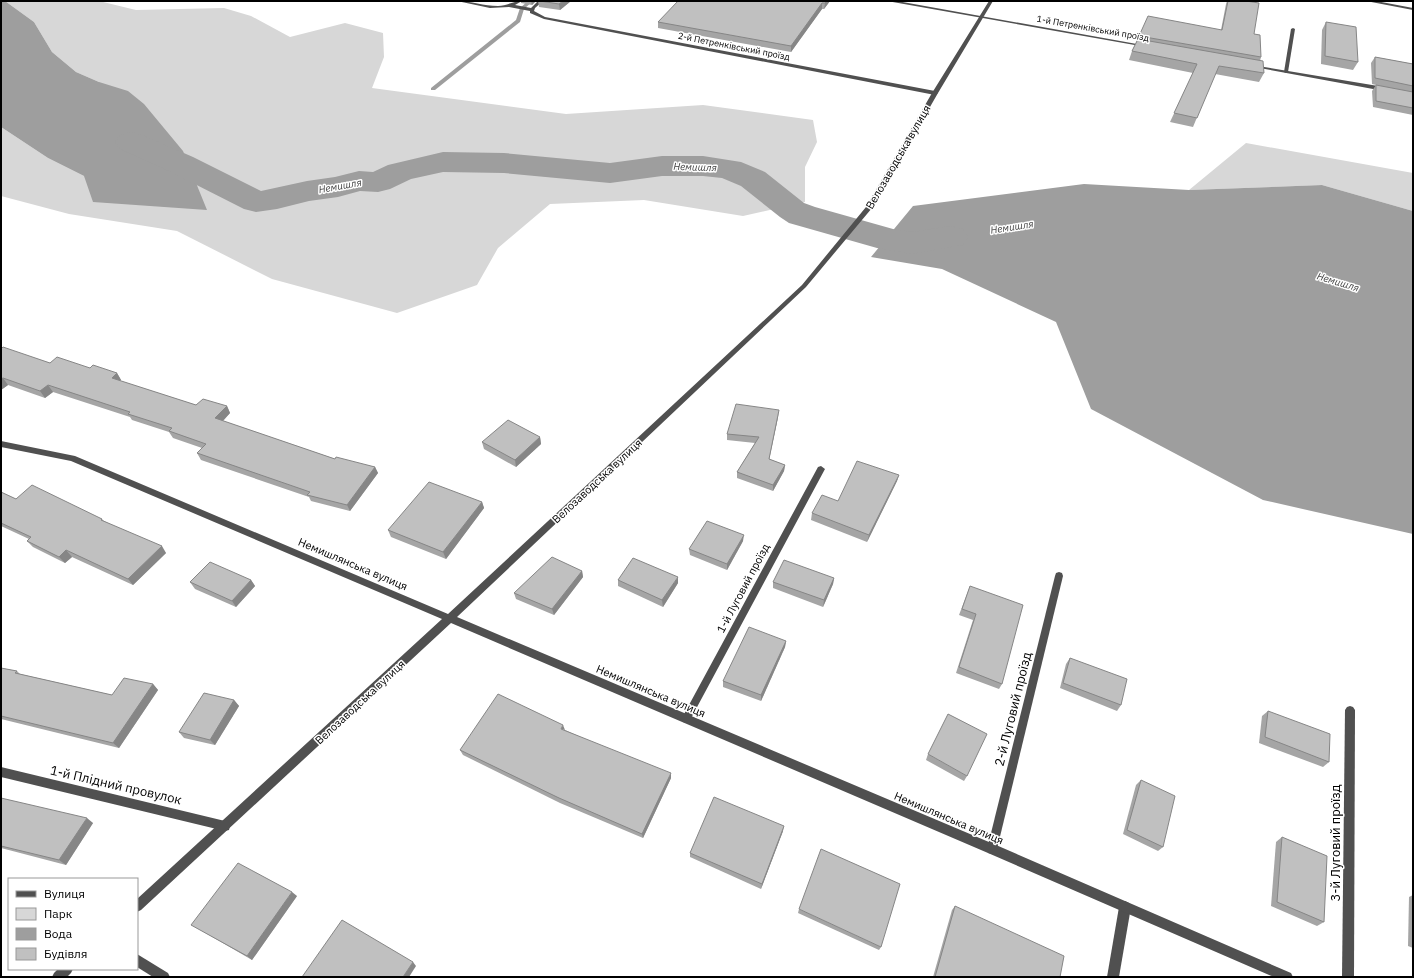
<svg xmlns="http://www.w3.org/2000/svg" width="1414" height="978" font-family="'IBM Plex Sans',sans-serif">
<rect width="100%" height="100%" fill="#fff"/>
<g fill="#d7d7d7">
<path d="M5,1H99L136,10L224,8L251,16L290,37L345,23L383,33L384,57L372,88L566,114L703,105L813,120L817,142L805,167V202L743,216L644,200L550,204L498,248L477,285L397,313L272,279L177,231L69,214L1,196V127L48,158L84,176L99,82L76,72L52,52L34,22Z"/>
<path d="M1246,143L1413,173V211L1322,185L1189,190Z"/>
</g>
<g fill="#9e9e9e">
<path d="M1,1H5L34,22L52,52L76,72L99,82L128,91L144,104L183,151L207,210L93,202L84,176L48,158L1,127Z"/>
<path d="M1084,184L1189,190L1322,185L1413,211V534L1263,500L1091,409L1056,322L942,269L871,257L913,206Z"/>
</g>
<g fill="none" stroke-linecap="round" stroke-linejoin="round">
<path fill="#9e9e9e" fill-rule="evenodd" d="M528,1H533L524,9L520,22L435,90H431V88L516,20L520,8Z"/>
<path fill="#9e9e9e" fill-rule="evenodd" d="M131,132L142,135L193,157L261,191L307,181L335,177L359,171L373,172L388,165L443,152L504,153L610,163L662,156H703L741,162L765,172L804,203L815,207L893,229L912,232L950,226L963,229L968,237L963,245L912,254L877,248L789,223L780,217L741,186L722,178L703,176H662L610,183L504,173L443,172L411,179L390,189L378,192L360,191L338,197L309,201L277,209L256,212L244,209L169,171L120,149L115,142L120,135Z"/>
<g fill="#505050" fill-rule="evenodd">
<path d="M1293,28L1295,29L1288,72L1286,73L1284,72L1291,29Z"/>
<path d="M1125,901L1129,903L1131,907L1119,977H1107L1119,907L1121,903Z"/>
</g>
<g fill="#505050" fill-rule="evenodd">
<path d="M457,1C471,1 484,6 498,6C506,6 514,1 522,1L515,5L531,8L538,1H543L535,8L534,11L545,17L935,91L938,93L935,95L544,19L530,13V11L509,7L490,8Z"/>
<path d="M887,1H897L1148,46L1146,47Z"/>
<path d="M1252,65L1384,87L1387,89L1384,91L1254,67L1252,66Z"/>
<path d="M821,466L825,469L689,722L686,723L683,722L681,719L683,716L818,467Z"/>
<path d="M1059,572L1062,573L1063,576L997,849L996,853L992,854L988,853L987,849L1055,576L1056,573Z"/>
<path d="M1350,706L1353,707L1355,710L1354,977H1342L1345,710L1347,707Z"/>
<path d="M1,767L225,821L229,822L230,826L229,830L225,831L1,777Z"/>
<path d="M137,954L168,973L170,977H153L137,967Z"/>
</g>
<g fill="#505050" fill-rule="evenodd">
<path d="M989,1H993L938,93L872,208L806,287L457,617L996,845L1291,973L1293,977H1274L988,853L451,623L141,910L137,912V899L442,619L71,461L1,447V441L75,456L448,614L802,285L866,207L932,93Z"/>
<path d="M1366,1H1376L1413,8V10Z"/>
<path d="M58,969H73L71,973L67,977H52L54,973Z"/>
</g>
</g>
<g fill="#a5a5a5">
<path d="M521,1H536L532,5L521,3Z"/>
<path d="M538,1H571L560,10L539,7Z"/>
<path d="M830,1L824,9H822L791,52L658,28V22Z"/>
<path d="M1227,1L1254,34L1261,57L1260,61L1264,73L1259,82L1215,74L1193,127L1170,122L1193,73L1129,60L1132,51L1139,36L1221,30L1226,4Z"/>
<path d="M1326,22L1358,62L1353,70L1321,64L1322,30Z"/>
<path d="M1375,57L1413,64V115L1373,107L1372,91L1376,85L1372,84L1371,63Z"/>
<path d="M1,349L50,363L90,368L117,373L121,380L120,381L196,405L227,406L230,413L223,421L335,459L375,467L378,473L350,511L311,501L309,497L201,460L197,453L202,448L173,438L169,432L132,420L130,417L53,392L45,398L8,385L1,390Z"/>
<path d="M778,417L769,459L785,465L784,471L773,491L737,478V472L755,443L727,440V434Z"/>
<path d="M540,437L541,444L516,467L484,449L482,442Z"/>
<path d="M899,475L897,481L867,542L811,520L812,513L838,501Z"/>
<path d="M1,492L16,499L102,519L104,521L166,553L133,585L72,557L65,563L33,547L27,541L29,539L1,526Z"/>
<path d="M482,502L484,508L446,559L391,537L388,530Z"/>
<path d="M743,541L727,570L690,555L689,549Z"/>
<path d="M582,571L583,577L554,615L516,599L514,593Z"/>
<path d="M834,578L833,584L823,607L773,588V582Z"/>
<path d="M251,580L255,586L236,607L195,589L190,582Z"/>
<path d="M618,580L678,583L663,607L618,586Z"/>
<path d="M970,586L1002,684L999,689L956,673L973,620L959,615Z"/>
<path d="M786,641L785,647L761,701L723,687V681Z"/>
<path d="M1070,658L1121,705L1117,711L1060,688L1066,664Z"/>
<path d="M1,668L17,671L20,674L112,695L153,684L158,690L119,748L1,719Z"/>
<path d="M234,700L239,706L215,745L184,738L179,732Z"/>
<path d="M1268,711L1329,762L1323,767L1259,743L1262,716Z"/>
<path d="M565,730L671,778L643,838L560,803L463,755L460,750Z"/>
<path d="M928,754L967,776L964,781L926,760Z"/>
<path d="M1141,780L1163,847L1158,851L1123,834L1136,785Z"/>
<path d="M1,798L93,823L66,865L1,848Z"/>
<path d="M783,831L761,889L690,857V853Z"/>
<path d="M1282,837L1324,922L1317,926L1271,906L1276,842Z"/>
<path d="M1413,895V948L1408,946L1409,897Z"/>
<path d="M297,896L252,960L197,928L191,925Z"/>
<path d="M955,906L1060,977H933L952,910Z"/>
<path d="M799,909L881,947L879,950L798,913Z"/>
</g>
<g fill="#868686">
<path d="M531,1H536L532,5Z"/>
<path d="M563,1H571L560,10L559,4Z"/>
<path d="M827,1H830L824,9L825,3Z"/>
<path d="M822,3V9L791,52V46Z"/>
<path d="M117,373L121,380L116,384L112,378Z"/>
<path d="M3,378L8,385L1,390V379Z"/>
<path d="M48,385L53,392L45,398L40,391Z"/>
<path d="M227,406L230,413L219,425L215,418Z"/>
<path d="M779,410L778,417L768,465L769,459Z"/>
<path d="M540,437L541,444L516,467L515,460Z"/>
<path d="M785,465L784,471L773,491V485Z"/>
<path d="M375,467L378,473L350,511L347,505Z"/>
<path d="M899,475L897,481L867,542L869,535Z"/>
<path d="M482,502L484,508L446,559L443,552Z"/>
<path d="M744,535L743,541L727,570V564Z"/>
<path d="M162,546L166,553L133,585L128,579Z"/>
<path d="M66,550L72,557L65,563L59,557Z"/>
<path d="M582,571L583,577L554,615L552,609Z"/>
<path d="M678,577V583L663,607L662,600Z"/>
<path d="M834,578L833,584L823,607L824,600Z"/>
<path d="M251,580L255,586L236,607L232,601Z"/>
<path d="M786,641L785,647L761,701V695Z"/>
<path d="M153,684L158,690L119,748L113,743Z"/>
<path d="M234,700L239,706L215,745L210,740Z"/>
<path d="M563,725L565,730L561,729Z"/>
<path d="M671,773V778L643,838L642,834Z"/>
<path d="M87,818L93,823L66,865L59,860Z"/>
<path d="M784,826L783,831L761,889L762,884Z"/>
<path d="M292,892L297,896L252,960L247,956Z"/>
<path d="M413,962L416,966L409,977H403Z"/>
</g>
<g fill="#c0c0c0" stroke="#868686">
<path d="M540,1H563L559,4Z"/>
<path d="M678,1H827L825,3H822L791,46L658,22Z"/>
<path d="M1228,1H1246L1259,3L1254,34L1260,35L1261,57L1139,36L1148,16L1222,30Z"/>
<path d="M1326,22L1356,27L1358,62L1325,56Z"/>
<path d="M1138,39L1263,61L1264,73L1219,66L1197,118L1174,113L1197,64L1132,51Z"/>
<path d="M1375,57L1413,64V86L1375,78Z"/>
<path d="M1376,85L1413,92V108L1376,101Z"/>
<path d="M3,347L50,363L57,357L90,368L93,365L117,373L112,378L196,405L203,399L227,406L215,418L335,459L336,457L375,467L347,505L307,495L310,492L197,453L206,444L169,431L172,428L128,414L130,412L48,385L40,391L3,378L1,379V349Z"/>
<path d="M736,404L779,410L769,459L785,465L773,485L737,472L759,437L727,434Z"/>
<path d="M508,420L540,437L515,460L482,442Z"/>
<path d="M857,461L899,475L869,535L812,513L822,495L838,501Z"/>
<path d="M429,482L482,502L443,552L388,530Z"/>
<path d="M32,485L102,519L101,520L162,546L128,579L66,550L59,557L27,541L31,537L1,523V492L16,499Z"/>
<path d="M707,521L744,535L727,564L689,549Z"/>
<path d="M552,557L582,571L552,609L514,593Z"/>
<path d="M633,558L678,577L662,600L618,580Z"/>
<path d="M784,560L834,578L824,600L773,582Z"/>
<path d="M210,562L251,580L232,601L190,582Z"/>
<path d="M970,586L1023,605L1002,684L959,667L976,614L962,609Z"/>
<path d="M749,627L786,641L761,695L723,681Z"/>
<path d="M1070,658L1127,679L1121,705L1063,683Z"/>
<path d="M1,668L17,671L15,673L112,695L124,678L153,684L113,743L1,716Z"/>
<path d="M204,693L234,700L210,740L179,732Z"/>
<path d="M498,694L563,725L561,729L671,773L642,834L559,798L460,750Z"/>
<path d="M1268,711L1330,734L1329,762L1265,737Z"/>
<path d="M948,714L987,734L967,776L928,754Z"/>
<path d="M1141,780L1175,796L1163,847L1127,830Z"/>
<path d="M714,797L784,826L762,884L690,853Z"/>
<path d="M1,798L87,818L59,860L1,846Z"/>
<path d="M1282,837L1327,856L1324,922L1277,902Z"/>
<path d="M821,849L900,884L881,947L799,909Z"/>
<path d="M238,863L292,892L247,956L191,925Z"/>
<path d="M955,906L1064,956L1060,977H935Z"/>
<path d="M342,920L413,962L403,977H302Z"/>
</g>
<g text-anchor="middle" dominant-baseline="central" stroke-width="3" stroke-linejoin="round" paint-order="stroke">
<g font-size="9" fill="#000" stroke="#fff">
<text transform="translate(1093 28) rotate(10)">1-й Петренківський проїзд</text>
<text transform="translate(734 46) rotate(11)">2-й Петренківський проїзд</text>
</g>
<g font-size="10" font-style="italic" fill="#3f3f3f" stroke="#fff">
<text transform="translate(695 167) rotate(2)">Немишля</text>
<text transform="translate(340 186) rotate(-10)">Немишля</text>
<text transform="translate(1012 227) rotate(-9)">Немишля</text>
<text transform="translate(1338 282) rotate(17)">Немишля</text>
</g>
<g font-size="11" fill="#000" stroke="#fff">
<text transform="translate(898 157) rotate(-60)">Велозаводська вулиця</text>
<text transform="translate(597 481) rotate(-43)">Велозаводська вулиця</text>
<text transform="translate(353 564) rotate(23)">Немишлянська вулиця</text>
<text transform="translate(743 588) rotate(-62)">1-й Луговий проїзд</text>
<text transform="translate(651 691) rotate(23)">Немишлянська вулиця</text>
<text transform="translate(360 702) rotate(-43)">Велозаводська вулиця</text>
<text transform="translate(949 818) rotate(23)">Немишлянська вулиця</text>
</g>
<g font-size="13" fill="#000" stroke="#fff">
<text transform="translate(1013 709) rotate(-76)">2-й Луговий проїзд</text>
<text transform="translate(116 785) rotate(13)">1-й Плідний провулок</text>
<text transform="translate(1335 843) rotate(-90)">3-й Луговий проїзд</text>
</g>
</g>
<rect width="1414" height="978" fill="none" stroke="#000000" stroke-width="4"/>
<rect x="8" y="878" width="130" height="92" fill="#ffffff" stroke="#999999"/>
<rect x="16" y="891" width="20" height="6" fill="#505050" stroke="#999999"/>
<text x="44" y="898" font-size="12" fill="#000000">Вулиця</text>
<rect x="16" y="908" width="20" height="12" fill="#d7d7d7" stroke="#999999"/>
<text x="44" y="918" font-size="12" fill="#000000">Парк</text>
<rect x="16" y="928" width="20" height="12" fill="#9e9e9e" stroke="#999999"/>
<text x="44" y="938" font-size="12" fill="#000000">Вода</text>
<rect x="16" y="948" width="20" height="12" fill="#c0c0c0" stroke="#999999"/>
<text x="44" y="958" font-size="12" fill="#000000">Будівля</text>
</svg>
